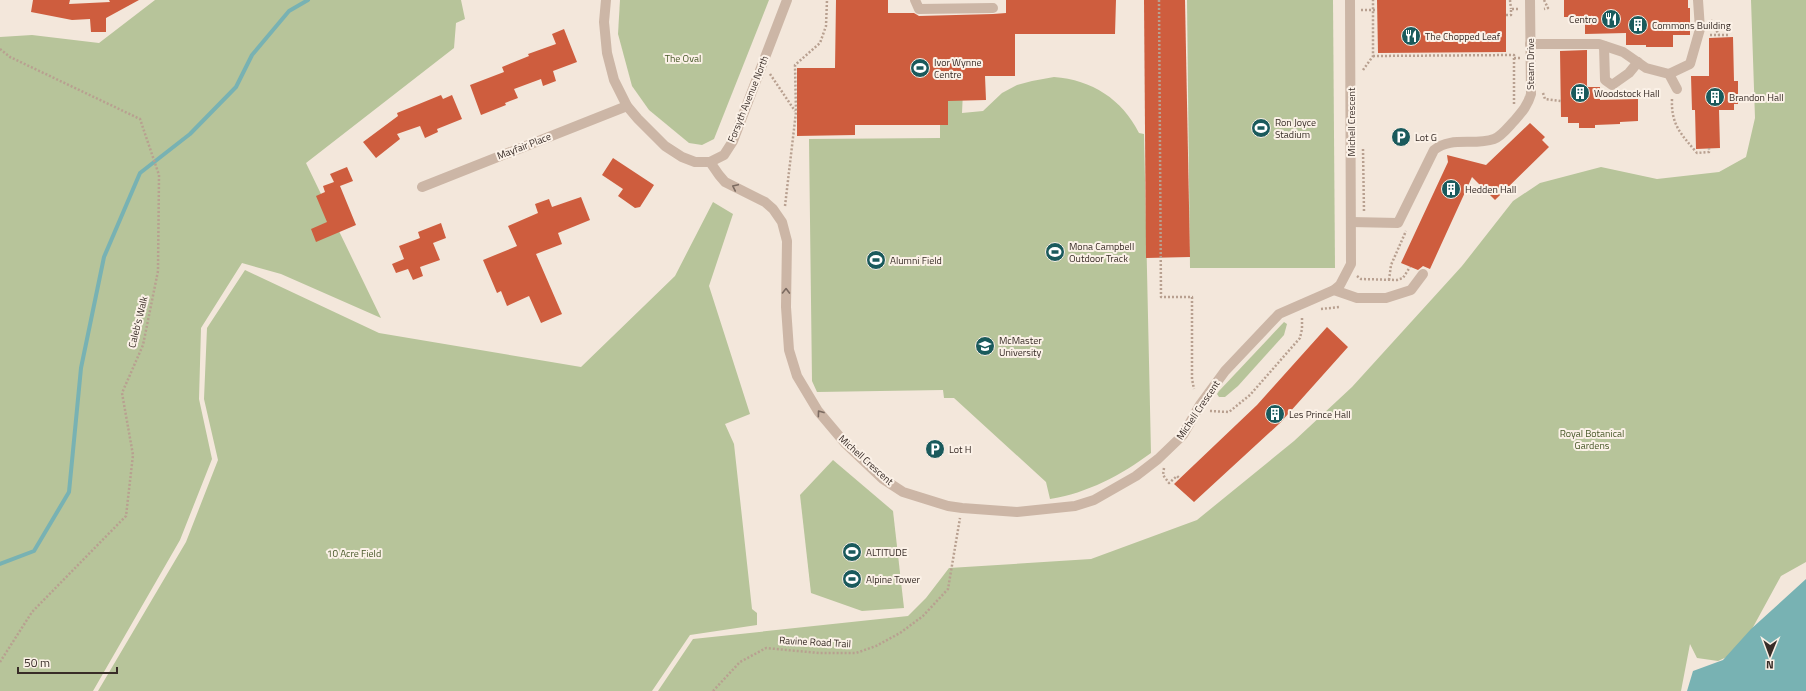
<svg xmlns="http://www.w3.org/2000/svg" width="1806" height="691" font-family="'Titillium Web',sans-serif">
<rect width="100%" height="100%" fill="#f3e7db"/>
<g fill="#b7c49a">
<path d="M155,0H461L465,19L456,23L454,48L306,163L381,318L281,274L242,263L201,328L199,399L212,459L180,540L93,691H0V37L32,35L99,43Z"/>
<path d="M620,0H769L714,139L702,145L689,143L649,110L632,86L618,34Z"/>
<path d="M1187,0H1333L1335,268H1190Z"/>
<path d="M1751,0H1806V562L1781,576L1740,651L1718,661L1697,658L1690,644L1681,691H658L693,639L908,616L926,598L949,568L1091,559L1197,520L1294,441L1352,387L1462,266L1513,201L1540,183L1601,167L1657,179L1719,172L1746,157L1755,118Z"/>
<path d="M1054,77C1092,80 1122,99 1139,133L1144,134L1151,453C1121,475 1088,493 1050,499L1046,482L954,398H944L943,390L817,392L812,381L809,139L940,138V125L948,124V91H963L962,113L983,111L1002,93L1017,85L1032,81Z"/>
<path d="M713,202L733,214L709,286L750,414L725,424L734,444L752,609L757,613V625L690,635L652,691H98L186,542L218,460L204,399L207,328L245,270L379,333L581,367L675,276Z"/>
<path d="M1284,322L1287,324L1284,335L1238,386L1225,397H1219L1217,394L1219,391Z"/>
<path d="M833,460L893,511L904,608L862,611L811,593L800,495Z"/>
</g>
<path fill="#78b2b3" d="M1806,579V691H1687L1693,671L1723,660L1751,629Z"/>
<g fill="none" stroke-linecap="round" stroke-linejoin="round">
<path stroke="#78b2b3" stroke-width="4" d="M0,564L34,551L69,492L81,368L104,257L140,173L190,134L236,87L252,55L289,11L308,0"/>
</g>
<g fill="#ce5d3e">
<path d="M33,0H70L69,4L110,2L109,0H139L106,18V32H91L90,19L72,20L31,12Z"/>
<path d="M836,0H888V13H914L919,16L993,14L1006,13V0H1116L1115,34H1015V76H985L986,100L948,101V125H855V135L797,136V68H835Z"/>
<path d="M1144,0H1185L1190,257L1146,258Z"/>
<path d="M1377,0H1506V52L1378,53Z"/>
<path d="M1564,0H1688V8H1690V35H1673V47H1646V45H1626V33L1585,34V17H1564Z"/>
<path d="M564,29L577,62L553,71L556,81L543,86L541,79L514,89L518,98L505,103L506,105L481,115L470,85L504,72L502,67L529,56L528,54L556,44L552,34Z"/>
<path d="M1733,37L1734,81H1738V104H1734V110H1719L1720,148L1696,149L1695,110H1692L1691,76H1709V38Z"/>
<path d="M1587,50V87H1600V100L1638,99V121L1620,122V124L1595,125V128H1579V123H1568V117H1561L1560,51Z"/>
<path d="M441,95L443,99L452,95L462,119L437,129L438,132L425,138L420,126L397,134L400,139L376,158L363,142L398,116L397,113Z"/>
<path d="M1530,123L1545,137L1542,140L1549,147L1495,200L1472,177L1430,269L1423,266L1418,270L1401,263L1448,162L1447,155L1486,165Z"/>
<path d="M613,158L654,185L640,207L635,208L618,196L623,189L602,175Z"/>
<path d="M347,167L353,181L340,186L356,225L316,242L311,229L327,222L316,196L325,192L323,186L334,182L330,174Z"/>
<path d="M581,197L590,220L558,233L562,244L536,254L562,314L541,323L529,296L507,306L501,291L497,293L483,260L517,246L508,226L538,213L535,204L549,199L552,207Z"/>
<path d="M441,223L446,238L433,243L440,260L420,267L423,276L413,280L408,269L396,273L392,264L404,259L399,246L420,238L418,232Z"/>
<path d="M1327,327L1348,347L1280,423L1194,502L1174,484L1257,405Z"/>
</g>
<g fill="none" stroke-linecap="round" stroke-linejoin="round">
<g stroke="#b8a090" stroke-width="2.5" stroke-dasharray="2 2" stroke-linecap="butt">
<path d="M1159,0L1161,297H1192V379L1194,389"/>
<path d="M1510,0L1511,9"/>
<path d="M1544,0L1548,8L1544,9"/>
<path d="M1361,10H1377"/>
<path d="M1506,15H1511V9H1520"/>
<path d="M1711,20L1719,35"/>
<path d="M1710,35H1730"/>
<path d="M0,49L10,57L140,119L159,175L158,271L143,345L122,393L133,455L126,516L32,612L0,662"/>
<path d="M1373,56L1514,55V58H1520"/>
<path d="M1514,58V104"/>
<path d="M1363,70L1373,56V0"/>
<path d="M770,74L795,111"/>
<path d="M1543,93L1545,99L1561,101"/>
<path d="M1672,99C1671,125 1681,134 1697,153L1709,152V148"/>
<path d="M1363,149L1364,212"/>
<path d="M785,206L796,112L795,65L820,43L826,26L827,0"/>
<path d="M1357,276L1361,279L1397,280L1403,278L1410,267"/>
<path d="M1389,280L1391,265L1406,231"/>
<path d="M1321,309L1340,307"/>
<path d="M1210,411L1229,412L1250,395L1300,338L1302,329V316"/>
<path d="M1164,468L1163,475L1169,483L1177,476L1179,478"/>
<path d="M713,691L740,662L766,648L819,653H856L876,646L900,633L923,616L948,589L960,518"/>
</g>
<g stroke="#ccb6a6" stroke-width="10">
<path d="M606,0L604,22L607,53L614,80L627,106L638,119L665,146L682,157L695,162H710L724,155L733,141L787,0"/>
<path d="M915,0L919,9L993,8"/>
<path d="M1530,44H1599L1623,52L1646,68L1669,74L1677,89"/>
<path d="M1604,46L1605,80L1612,85L1629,73L1638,62"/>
<path d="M1669,74L1690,64L1700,29L1698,0"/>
<path d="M710,162L719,175L725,182L765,202L773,209L782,222L787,241L786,307L789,350L797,376L818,411L845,443L883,479L903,492L948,506L962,508L1017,512L1075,506L1094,500L1136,476L1158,459L1183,435L1200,405L1225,371L1279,314L1334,290L1340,285L1351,264L1350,0"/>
<path d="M422,187L627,106"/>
<path d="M1351,222L1398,223L1434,150C1451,136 1474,146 1494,139C1502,136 1509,126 1515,120C1522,112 1528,105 1531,94L1530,0"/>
<path d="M1334,290L1357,298H1386L1411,290L1423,274"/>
</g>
</g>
<defs><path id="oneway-chevron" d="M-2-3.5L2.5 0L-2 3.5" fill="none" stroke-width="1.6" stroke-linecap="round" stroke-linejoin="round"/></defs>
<g stroke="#7b6a60">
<use href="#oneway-chevron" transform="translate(735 187) rotate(-155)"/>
<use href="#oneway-chevron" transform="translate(786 291) rotate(-89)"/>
<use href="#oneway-chevron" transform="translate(820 413) rotate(-126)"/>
</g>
<defs>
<symbol id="restaurant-disc" viewBox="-11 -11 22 22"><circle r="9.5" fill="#1a5a5c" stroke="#fbf1e7"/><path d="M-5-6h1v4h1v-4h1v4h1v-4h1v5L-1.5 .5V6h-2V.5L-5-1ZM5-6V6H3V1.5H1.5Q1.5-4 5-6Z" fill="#fff"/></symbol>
<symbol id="building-disc" viewBox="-11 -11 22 22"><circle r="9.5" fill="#1a5a5c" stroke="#fbf1e7"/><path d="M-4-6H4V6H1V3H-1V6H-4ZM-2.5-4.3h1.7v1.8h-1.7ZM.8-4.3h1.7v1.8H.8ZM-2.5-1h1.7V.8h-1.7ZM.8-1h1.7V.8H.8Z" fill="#fff"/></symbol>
<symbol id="stadium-disc" viewBox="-11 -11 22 22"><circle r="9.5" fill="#1a5a5c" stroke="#fbf1e7"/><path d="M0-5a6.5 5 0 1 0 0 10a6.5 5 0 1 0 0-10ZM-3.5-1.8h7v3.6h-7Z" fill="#fff"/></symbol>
<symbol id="parking-disc" viewBox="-11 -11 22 22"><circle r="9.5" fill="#1a5a5c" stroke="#fbf1e7"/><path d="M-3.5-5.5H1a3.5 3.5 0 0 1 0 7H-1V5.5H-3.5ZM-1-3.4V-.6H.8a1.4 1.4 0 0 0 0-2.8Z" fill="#fff"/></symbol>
<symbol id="university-disc" viewBox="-11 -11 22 22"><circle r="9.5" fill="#1a5a5c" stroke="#fbf1e7"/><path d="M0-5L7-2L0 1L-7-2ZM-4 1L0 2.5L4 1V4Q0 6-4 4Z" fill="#fff"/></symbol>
</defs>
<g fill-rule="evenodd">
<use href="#restaurant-disc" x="1600" y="8" width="22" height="22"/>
<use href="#building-disc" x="1627" y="14" width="22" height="22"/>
<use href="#restaurant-disc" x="1400" y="25" width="22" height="22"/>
<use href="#stadium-disc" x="909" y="57" width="22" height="22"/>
<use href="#building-disc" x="1569" y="82" width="22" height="22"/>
<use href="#building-disc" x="1704" y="86" width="22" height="22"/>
<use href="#stadium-disc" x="1250" y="117" width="22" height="22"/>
<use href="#parking-disc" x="1390" y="126" width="22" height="22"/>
<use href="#building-disc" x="1440" y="178" width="22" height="22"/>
<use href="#stadium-disc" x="1044" y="241" width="22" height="22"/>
<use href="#stadium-disc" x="865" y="249" width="22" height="22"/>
<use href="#university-disc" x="974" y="335" width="22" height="22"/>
<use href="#building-disc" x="1264" y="403" width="22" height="22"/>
<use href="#parking-disc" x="924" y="438" width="22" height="22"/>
<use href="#stadium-disc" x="841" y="541" width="22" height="22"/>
<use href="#stadium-disc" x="841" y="568" width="22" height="22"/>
</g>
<g text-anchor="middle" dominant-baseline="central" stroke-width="4" stroke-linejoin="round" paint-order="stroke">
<g font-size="10" fill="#382c27" stroke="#fbf1e7" text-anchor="start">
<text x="1597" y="19" text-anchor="end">Centro</text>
<text x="1652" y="25">Commons Building</text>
<text x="1425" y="36">The Chopped Leaf</text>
<text x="934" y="62">Ivor Wynne<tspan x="934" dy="12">Centre</tspan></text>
<text x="1594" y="93">Woodstock Hall</text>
<text x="1729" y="97">Brandon Hall</text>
<text x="1275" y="122">Ron Joyce<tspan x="1275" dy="12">Stadium</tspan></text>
<text x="1415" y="137">Lot G</text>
<text x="1465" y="189">Hedden Hall</text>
<text x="1069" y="246">Mona Campbell<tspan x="1069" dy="12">Outdoor Track</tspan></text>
<text x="890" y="260">Alumni Field</text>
<text x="999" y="340">McMaster<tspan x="999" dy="12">University</tspan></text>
<text x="1289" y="414">Les Prince Hall</text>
<text x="949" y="449">Lot H</text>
<text x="866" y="552">ALTITUDE</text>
<text x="866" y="579">Alpine Tower</text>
</g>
<g font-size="10" fill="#485829" stroke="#fbf1e7">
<text x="683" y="58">The Oval</text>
<text x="1592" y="433">Royal Botanical<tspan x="1592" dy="12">Gardens</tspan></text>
<text x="354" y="553">10 Acre Field</text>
</g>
<g font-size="10" fill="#382c27" stroke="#fbf1e7">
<text transform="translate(1530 64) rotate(-90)">Stearn Drive</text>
<text transform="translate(748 99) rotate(-68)">Forsyth Avenue North</text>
<text transform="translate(1351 122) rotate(-90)">Michell Crescent</text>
<text transform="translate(524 146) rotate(-21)">Mayfair Place</text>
<text transform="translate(138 322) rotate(-76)">Caleb's Walk</text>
<text transform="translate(1198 410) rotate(-56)">Michell Crescent</text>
<text transform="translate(866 460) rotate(42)">Michell Crescent</text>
<text transform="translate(815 642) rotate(3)">Ravine Road Trail</text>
</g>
</g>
<g transform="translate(1770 655) rotate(181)" stroke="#fbf1e7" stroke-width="3" paint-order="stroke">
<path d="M0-3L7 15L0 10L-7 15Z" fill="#382c27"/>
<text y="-6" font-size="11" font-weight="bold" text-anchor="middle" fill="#382c27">N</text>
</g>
<path d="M18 667v6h99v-6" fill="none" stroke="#382c27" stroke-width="2"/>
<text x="24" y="667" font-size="12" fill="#382c27" stroke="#fbf1e7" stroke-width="3" paint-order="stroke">50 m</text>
</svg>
